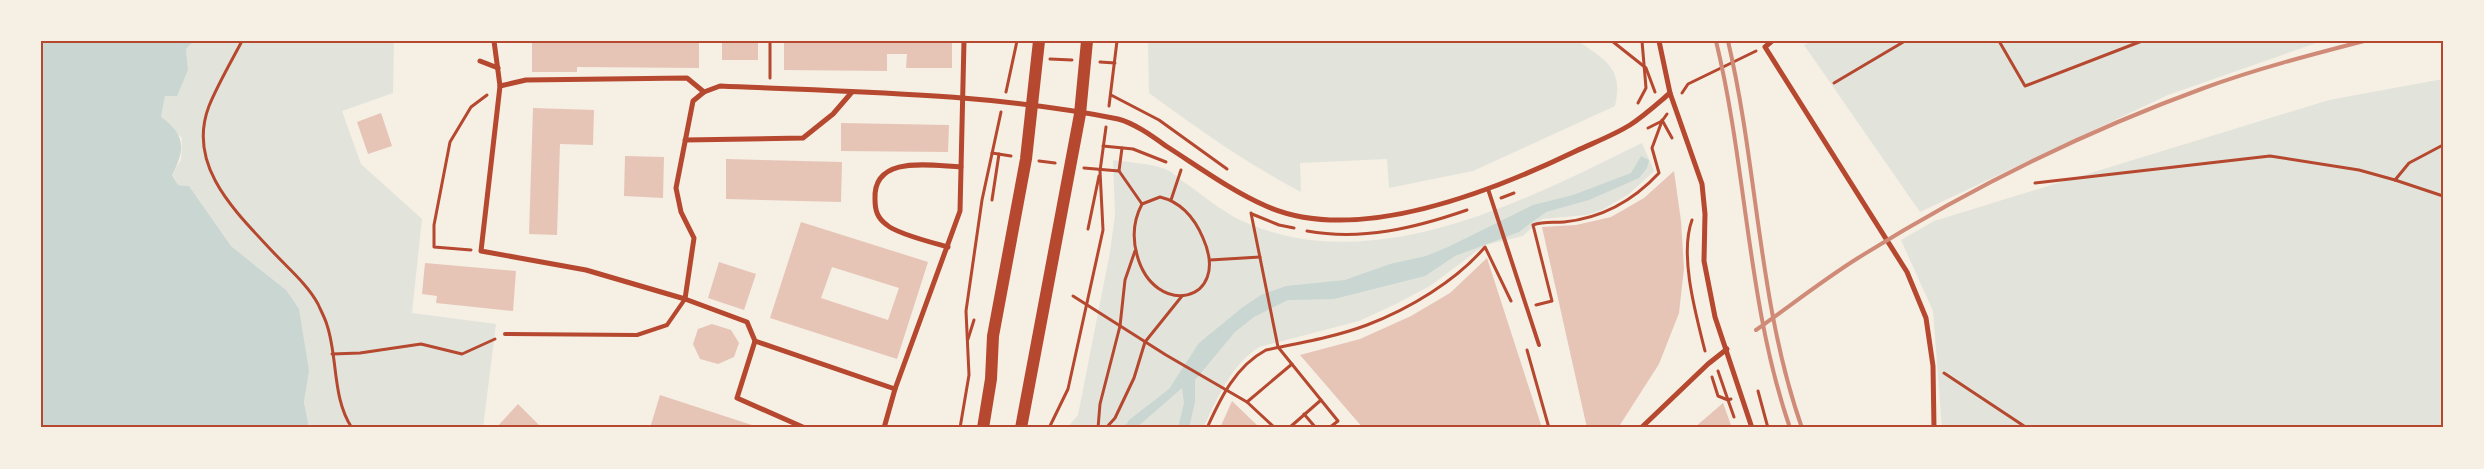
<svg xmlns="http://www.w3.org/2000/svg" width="2484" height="469" font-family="'Times New Roman',serif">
<rect width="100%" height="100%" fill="#f6efe4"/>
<g fill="#e2e4dc">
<path d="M194,41H394L393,93L342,111L361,164L422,219L412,313L496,324L483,428H309L304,402L309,371L286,290L231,246L189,186L178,185L172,174L181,160L182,138L161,117L165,96L188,70L186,49Z"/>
<path d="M1148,41H1578C1605,60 1624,68 1615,106L1473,171L1389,188L1387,159L1300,163L1301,192C1246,163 1198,129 1149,93Z"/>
<path d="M1811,41H2322L2168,95L1920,212L1804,45Z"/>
<path d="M2443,79V428H1942L1933,311L1901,240L1934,221L2329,100Z"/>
<path d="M1642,143L1654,171L1629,194L1602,210L1587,215L1542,219L1523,236L1485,245L1430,286L1396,304L1359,321L1259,347C1230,366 1218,398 1203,428H1067L1078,415L1110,252L1115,215L1113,160C1130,163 1150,163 1165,169C1171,171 1176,176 1181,180C1200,193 1220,210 1240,220C1372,281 1524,201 1642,143Z"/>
</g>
<g fill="#c9d6d2">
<path d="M41,41H194L186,49L188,70L177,96H165L161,117C185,134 186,149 172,175L178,185L189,186L231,246L286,290L299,309L309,371L304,402L309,428H41Z"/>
<path d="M1641,156L1649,160L1647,168L1639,178L1589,200L1546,212L1519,232L1455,256L1425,276L1334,299L1288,300L1254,317L1235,332L1195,380V402L1189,428H1178L1184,403L1182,388L1136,428H1124L1129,420L1169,389L1199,343L1243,307L1261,295L1286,286L1345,280L1390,264L1426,256L1448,247L1533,205L1573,195L1631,173Z"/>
</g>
<g fill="#e6c5b7" fill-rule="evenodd">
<path d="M532,41H699V68L577,67V72H532Z"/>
<rect x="722" y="41" width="36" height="19"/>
<path d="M784,41H952V68H906L907,54H887V71L784,70Z"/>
<path d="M533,108L594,110L593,145L560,144L557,235L529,234Z"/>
<path d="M381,113L392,146L368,154L357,122Z"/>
<path d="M841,123L949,125L948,152L841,151Z"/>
<path d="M625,156L664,157L663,198L624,196Z"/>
<path d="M726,159L842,162L841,202L726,199Z"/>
<path d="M1674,171L1681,221L1684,268L1679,313L1659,364L1618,428H1587L1542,227L1576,225L1611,217L1644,198Z"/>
<path d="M801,222L928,262L897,359L770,318ZM832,267L899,288L888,320L821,298Z"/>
<path d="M1487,258L1542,428H1363L1300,355L1360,339L1411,316L1450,293Z"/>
<path d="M719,262L756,274L744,310L708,298Z"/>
<path d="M425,263L516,271L513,311L436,303L437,296L422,294Z"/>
<path d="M712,324L731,330L739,343L734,357L718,364L700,359L693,344L698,329Z"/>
<path d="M660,395L758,427V428H650Z"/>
<path d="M1232,401L1260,428H1220Z"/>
<path d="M1723,403L1732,428H1694Z"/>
<path d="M518,404L542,428H496Z"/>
</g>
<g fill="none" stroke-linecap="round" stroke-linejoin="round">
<g stroke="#b5482f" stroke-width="3">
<path d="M242,41C231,62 218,84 209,106C186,166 236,212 273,252C288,268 308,285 318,304C321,311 325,318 327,325C338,358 332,398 352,428"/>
<path d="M1612,41L1646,68L1655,92"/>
<path d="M1999,41L2025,86L2142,41"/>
<path d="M1050,59L1072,60"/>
<path d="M1100,62L1115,63"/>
<path d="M770,78V41"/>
<path d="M1834,83L1905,41"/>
<path d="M1006,92L1017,41"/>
<path d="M1682,93L1688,84L1756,51"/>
<path d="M1111,95L1159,120L1227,169"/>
<path d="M1638,103L1646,88L1642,41"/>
<path d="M1109,106L1117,41"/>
<path d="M1662,120L1672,138"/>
<path d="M1648,128L1662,121L1667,114"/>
<path d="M2443,145L2409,163L2395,180L2443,196"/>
<path d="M1103,146L1133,149L1166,162"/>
<path d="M992,153L1011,156"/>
<path d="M1039,161L1055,163"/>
<path d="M1084,168L1119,171L1122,148"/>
<path d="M1119,171L1142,204"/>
<path d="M2035,183L2270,156L2359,170L2395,180"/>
<path d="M1160,197C1181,202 1195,219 1203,238C1232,303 1154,319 1137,255C1132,237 1133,221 1142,204Z"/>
<path d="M1501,198L1514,193"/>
<path d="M992,200L999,154"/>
<path d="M1171,200L1181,170"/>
<path d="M1251,213L1278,347L1338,421L1329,428"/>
<path d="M1252,214L1279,225L1294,228"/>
<path d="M1692,220C1679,255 1696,315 1705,351"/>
<path d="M1088,229L1099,176"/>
<path d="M1307,231C1362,241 1415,228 1467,210"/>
<path d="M471,250L434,247V225L450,142L471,107L487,95"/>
<path d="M1210,260L1260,257"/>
<path d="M1073,296L1166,355L1247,402L1275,428"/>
<path d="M1536,305L1552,301L1533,225C1544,221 1553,223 1564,222C1603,218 1633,201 1659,173L1652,148L1662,121"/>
<path d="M968,339L974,320"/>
<path d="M1527,350L1549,428"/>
<path d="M332,354L360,353L421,344L462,354L495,339"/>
<path d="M1718,371L1728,400L1731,399"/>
<path d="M1944,373L2027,428"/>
<path d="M1712,377L1718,396L1728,400L1734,417"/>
<path d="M1758,391L1768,428"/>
<path d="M1247,402L1292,364"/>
<path d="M1304,414L1316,428"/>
<path d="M960,428L969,375L966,311L982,200L1001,112"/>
<path d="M1049,428L1068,389L1103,230L1100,171L1106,127"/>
<path d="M1098,428L1100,404L1120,326L1125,280L1135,251"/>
<path d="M1106,428L1115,418L1134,378L1145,342L1182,296"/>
<path d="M1207,428C1221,397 1236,366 1266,350C1300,343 1335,337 1367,325C1409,309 1456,281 1485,247L1511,301"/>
<path d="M1289,428L1321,400"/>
</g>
<g stroke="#b5482f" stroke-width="4">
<path d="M1488,189L1539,345"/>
<path d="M505,334L637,335L667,325L685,299"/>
</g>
<g stroke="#b5482f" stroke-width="5">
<path d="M494,41L500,86L481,251L586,270L685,299L747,322L755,341L895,389"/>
<path d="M1659,41L1670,93L1702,184L1705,214L1704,261L1715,317L1752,428"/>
<path d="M1772,41L1765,47L1907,272L1926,318L1933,366L1934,428"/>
<path d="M480,61L498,68"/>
<path d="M500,86L526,80L687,78L704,92"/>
<path d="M685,140L803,138L833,114L852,92"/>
<path d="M948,247C934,243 897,234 887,225C877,218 875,210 875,199C873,154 932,166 961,167"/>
<path d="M685,299L694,238L681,212L676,188L693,101L704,92L720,86C853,92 988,93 1118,119C1134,123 1152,136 1166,146C1199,167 1230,190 1266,206C1356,246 1493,191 1576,151C1593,143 1614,135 1630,125C1644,116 1657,104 1670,93"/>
<path d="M755,341L737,398L805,428"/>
<path d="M884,428L895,389L960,211L964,41"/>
<path d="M1641,428L1708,364L1727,349"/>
</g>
<g stroke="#b5482f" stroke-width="12">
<path d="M983,428L991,379L993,336L1026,159L1039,41"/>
<path d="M1021,428L1080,114L1087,41"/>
</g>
<g stroke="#cf8b77" stroke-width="4">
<path d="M1716,41C1747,169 1747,303 1790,428"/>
<path d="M1728,41C1758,169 1758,303 1802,428"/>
<path d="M1756,330C1790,306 1823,280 1858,258C1967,190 2083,132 2204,88C2256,69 2310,55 2364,41"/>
</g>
</g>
<rect width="2484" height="469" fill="none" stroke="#f6efe4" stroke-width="85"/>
<rect x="42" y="42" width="2400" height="384" fill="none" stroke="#b5482f" stroke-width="2"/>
</svg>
